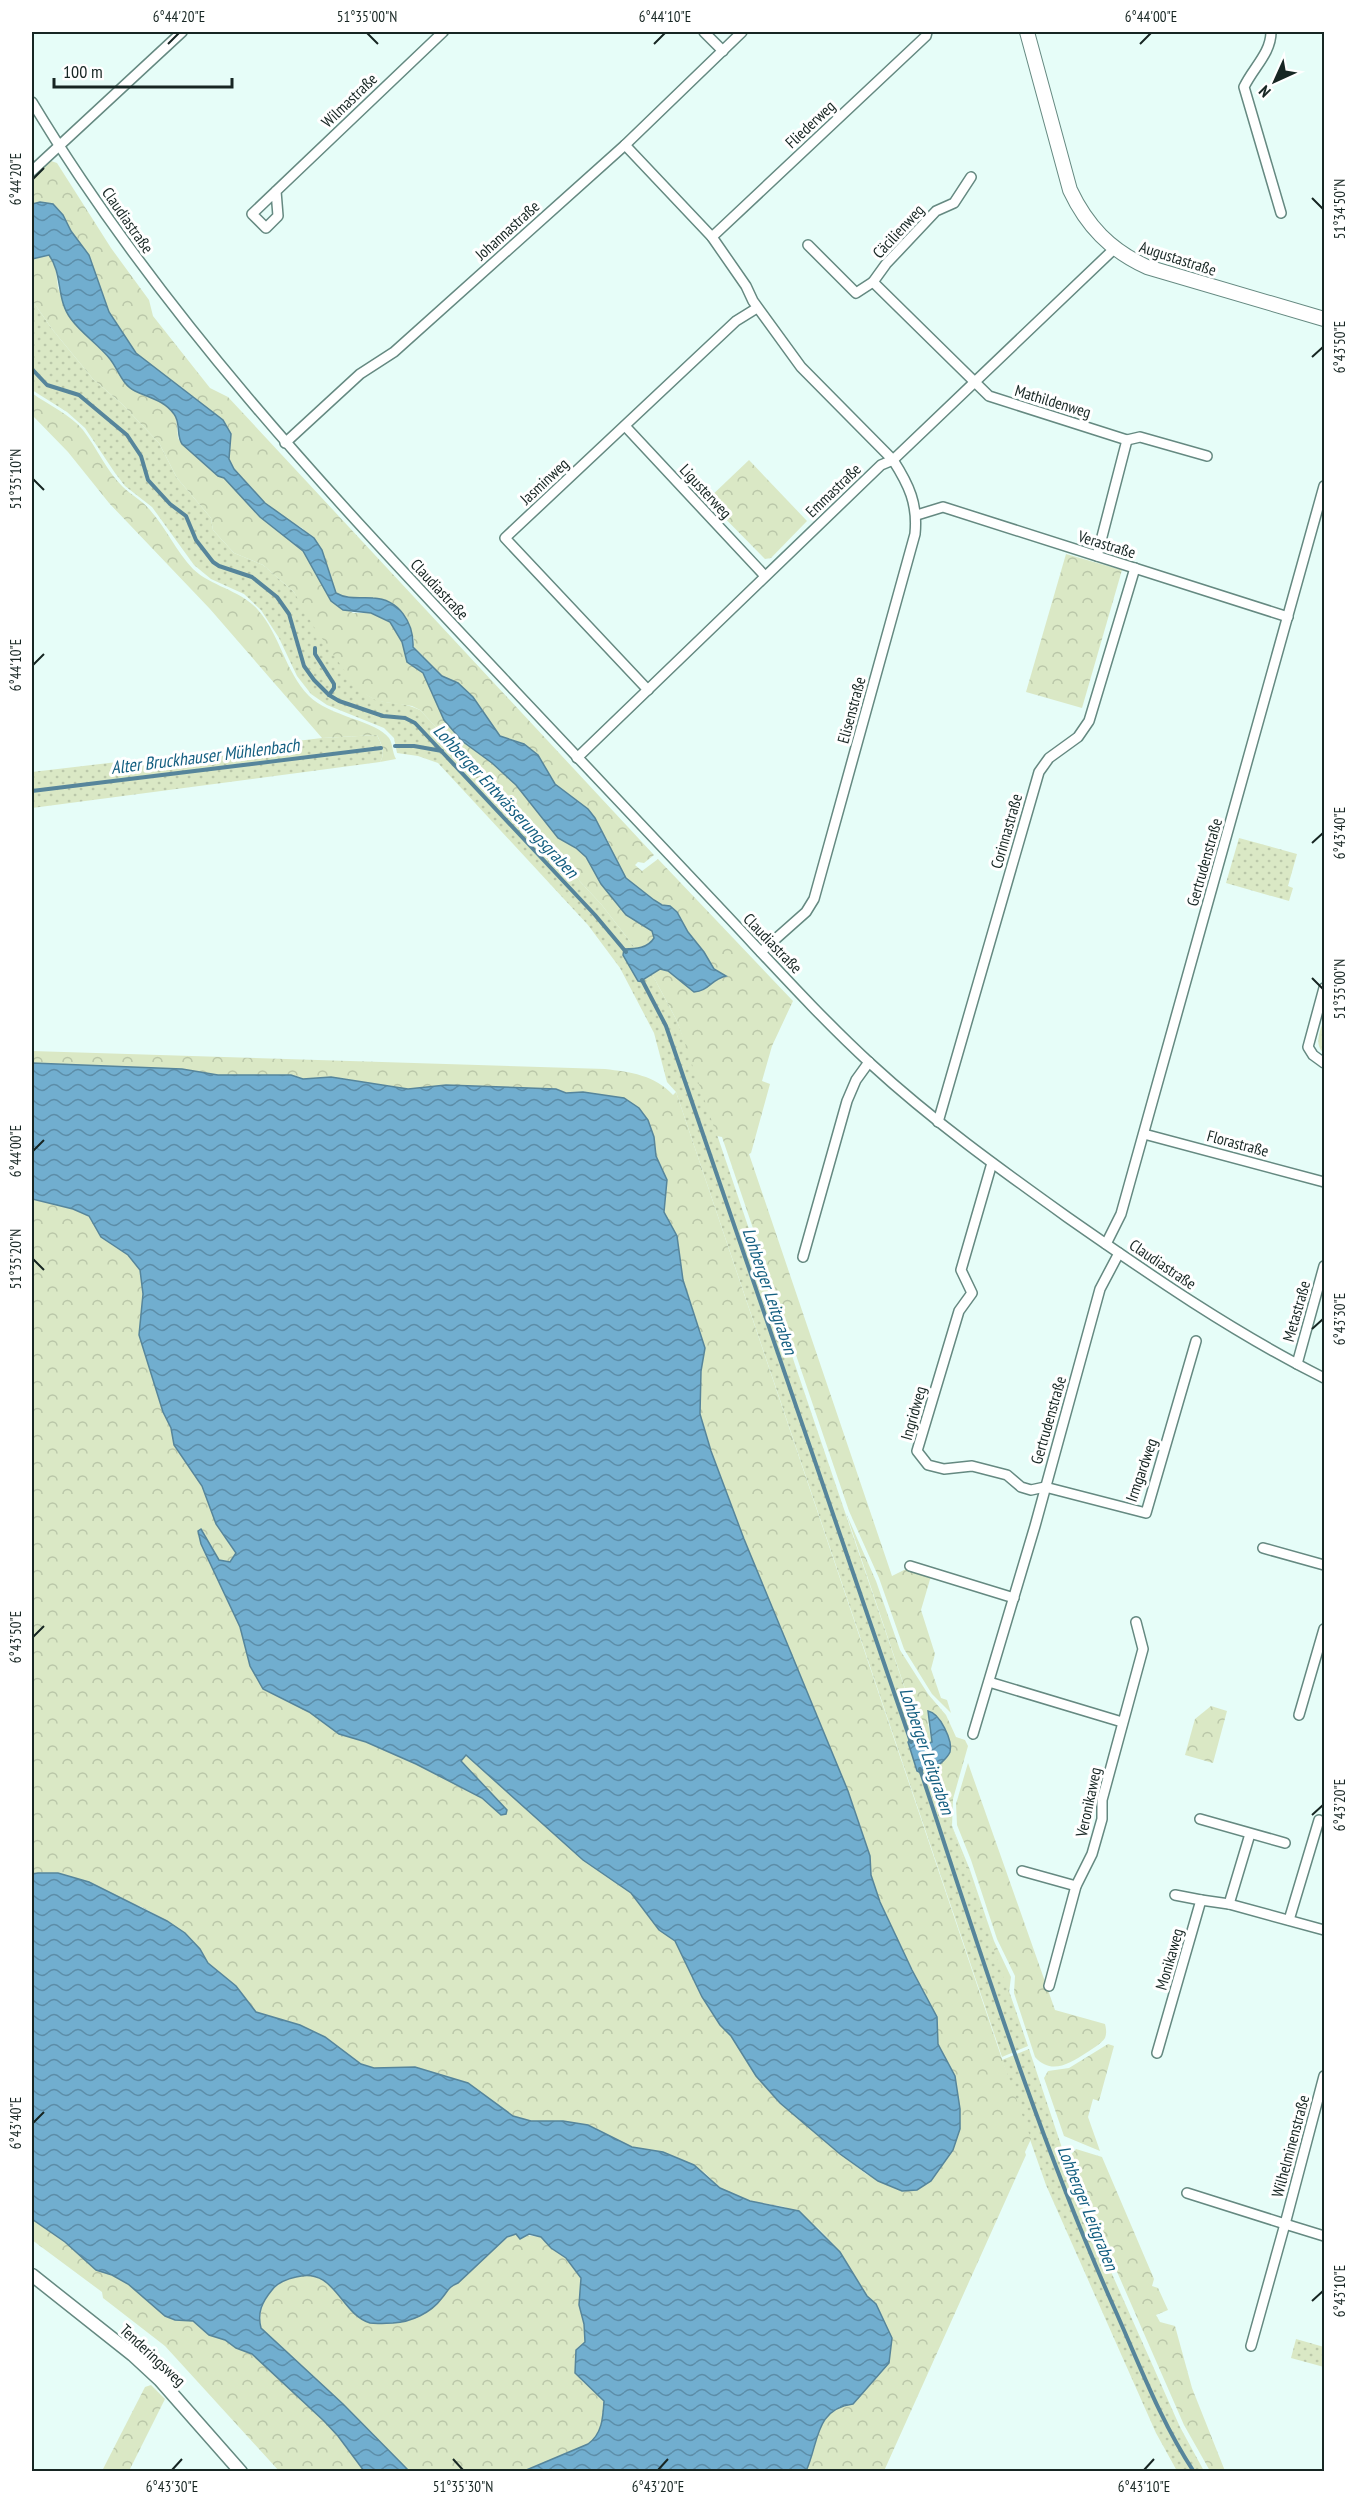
<svg xmlns="http://www.w3.org/2000/svg" width="1356" height="2503" font-family="'PT Sans Narrow',sans-serif">
<defs>
<pattern id="grass-dots" width="8" height="8" patternUnits="userSpaceOnUse" patternTransform="scale(1.5)"><rect width="8" height="8" fill="#dae8c5"/><path d="M2 2h.1M6 6h.1" fill="none" stroke="#bac7a9" stroke-width="1.8" stroke-linecap="round"/></pattern>
<pattern id="forest-crowns" width="20" height="18" patternUnits="userSpaceOnUse" patternTransform="scale(1.5)"><rect width="20" height="18" fill="#dae8c5"/><path d="M2 6a3 3 0 1 1 6 0M12 15a3 3 0 1 1 6 0" fill="none" stroke="#bac7a9"/></pattern>
<pattern id="water-waves" width="16" height="10" patternUnits="userSpaceOnUse" patternTransform="scale(1.5)"><rect width="16" height="10" fill="#71aecf"/><path d="M0 5q4-4 8 0t8 0" fill="none" stroke="#5c8da8"/></pattern>
</defs>
<rect width="100%" height="100%" fill="#e6fdf8"/>
<g fill="url(#grass-dots)">
<path d="M32,300L52,329L93,379L122,404L159,443L177,478L211,518L213,530L234,553L263,565L294,592L353,682C380,712 390,696 420,710L601,904L636,949L624,950L644,979L652,974L677,1021L690,1055L924,1745L920,1746L910,1740L908,1742L917,1771L921,1772L924,1765L930,1762L1028,2046L1002,2057L676,1092L667,1082L654,1033L620,968L588,925L438,763L418,756L397,753L394,738L384,728L327,705L311,694L297,676L279,638L261,610L244,594L211,579L194,565L152,507L125,486L115,473L85,428L67,412L32,390Z"/>
<path d="M377,735C381,744 386,753 380,762L32,808V772L322,738Z"/>
<path d="M1239,838L1297,854L1288,886L1293,888L1289,901L1226,883Z"/>
<path d="M1324,1018V1053C1313,1044 1321,1030 1324,1018Z"/>
<path d="M1029,2049L1080,2202L1180,2427L1204,2471H1177L1156,2433L1046,2185L1002,2060Z"/>
<path d="M1296,2339L1324,2347V2367L1291,2358Z"/>
</g>
<g fill="url(#forest-crowns)">
<path d="M51,161L57,163L111,248L149,300L153,316L210,388L228,397L654,855L644,863L638,862L635,865L642,871L658,859L793,1001L772,1046L762,1081L770,1084L751,1153L749,1154L892,1576L906,1569L931,1576L921,1610L935,1654L931,1669L941,1698L947,1700L951,1713L932,1694L904,1649L879,1578L849,1511L722,1137L717,1136L677,1021L652,974L659,969L668,971L694,992C707,991 712,980 725,977L714,969L704,952L688,932L677,911L670,906H662L654,900L626,878L613,856L608,841L588,809L555,784L538,755L524,744L500,736L493,729L473,697L458,683L442,676L413,646L414,638L391,603L377,598H344L336,593L322,550L302,528L277,514L265,503L234,469L229,459L231,434L223,420L136,353L109,312L89,255L71,231L63,215L40,202L32,204V178Z"/>
<path d="M49,255L55,264L58,288L75,324L110,359L116,370L135,391L146,394L165,405L176,415L178,438L182,444L218,476L224,477L260,517L303,551L331,601L353,613H371L390,622L402,642L407,662L423,673L444,720L462,741L492,763L516,785L558,838L576,848L586,857L601,884L626,914L652,931L654,938L650,944L636,949L601,904L420,710L412,706L377,701L358,690L314,627L294,592L263,565L234,553L213,530L211,518L177,478L159,443L122,404L93,379L52,329L32,300V259Z"/>
<path d="M32,393C48,405 70,414 83,430C97,448 106,470 122,486C131,495 142,500 150,510C166,528 176,551 193,569C212,587 241,590 258,610C280,635 285,671 309,696C328,716 377,721 389,738C393,744 392,752 396,759L380,762C386,753 381,743 377,735L322,738L210,609L109,503L68,452L32,415Z"/>
<path d="M749,460L807,521L771,558L765,559L707,500Z"/>
<path d="M1066,554L1122,570L1082,708L1026,692Z"/>
<path d="M32,1051L605,1069C630,1072 655,1075 673,1095L676,1092L1002,2059L1031,2139L1025,2152L1026,2155L884,2471H806C819,2443 813,2409 853,2404L889,2363L876,2305L867,2296L840,2252L818,2228L785,2207L750,2201L720,2188L705,2173L663,2152L632,2147L588,2125L563,2121H531L513,2116L468,2083L415,2067L374,2068L361,2064L325,2037L300,2025L256,2012L236,1986L208,1963L200,1949L167,1921L142,1907L133,1904L89,1882L58,1873L32,1874V1199L73,1209L89,1216L101,1237L128,1255L140,1270L143,1294L139,1335L163,1412L171,1428L174,1445L202,1486L216,1524L236,1554L230,1562L219,1560L201,1529V1544L240,1627L250,1666L263,1689L309,1712L339,1734L366,1742L416,1764L482,1798L501,1815L507,1810L461,1761L466,1755L583,1860L631,1893L659,1930L675,1941L702,1997L720,2025L731,2036L756,2076L780,2103L866,2174L902,2191L955,2076L938,2044L937,2017L912,1970L880,1902L871,1875L870,1856L848,1791L744,1539L711,1451L700,1414L701,1371L705,1348L683,1280L677,1236L664,1212L667,1180L656,1156L654,1137L648,1120L639,1108L583,1092L566,1093L556,1089L446,1085L408,1089L331,1077L303,1079L291,1075H218L182,1069L32,1063Z"/>
<path d="M846,1513L876,1581L900,1650L928,1694L946,1715L956,1737L965,1740L968,1746L953,1799L952,1826L970,1870L994,1941L1011,1977L1009,1993L930,1762L940,1763L926,1714L932,1742L924,1745Z"/>
<path d="M1211,1706L1227,1711L1213,1763L1185,1755L1195,1719Z"/>
<path d="M968,1763L1055,2010L1105,2024C1106,2028 1107,2033 1105,2038C1101,2044 1092,2049 1086,2053C1069,2064 1051,2075 1035,2057L1014,1993L1015,1976L997,1939L971,1860L957,1825L956,1804Z"/>
<path d="M1108,2044L1114,2046L1099,2101L1093,2099L1088,2117L1100,2151L1064,2136L1044,2078L1048,2071L1069,2068Z"/>
<path d="M1076,2149L1102,2157L1154,2279L1152,2286L1158,2288L1168,2310L1156,2315L1160,2322L1175,2326L1192,2388L1225,2471H1210L1184,2425L1073,2171L1070,2156Z"/>
<path d="M32,2219L65,2242L96,2270L112,2275L128,2284L165,2316L175,2320L193,2321L209,2335L225,2340L236,2348L252,2354L324,2421L338,2436L364,2471H279L165,2346L103,2298L102,2292L32,2240Z"/>
<path d="M516,2234L541,2237L551,2248L566,2258L581,2278L579,2305L584,2324L585,2342L583,2382L594,2389L604,2402C603,2418 602,2434 588,2444L524,2471H409L343,2404L261,2328C254,2298 289,2263 320,2278C332,2284 341,2298 349,2308L425,2312C449,2293 488,2242 516,2234Z"/>
<path d="M151,2385L165,2399L129,2471H102L145,2387Z"/>
</g>
<g fill="url(#water-waves)" stroke="#56859b" stroke-width="1.5">
<path d="M40,202L53,204L63,215L71,231L89,255L109,312L136,353L223,420L231,434L229,459L234,469L265,503L314,538L322,550L336,593C348,600 360,597 373,598C399,599 414,623 413,647L442,676L458,683L473,697L500,736L524,744L538,755L555,784L588,809L595,818L626,878L654,900L662,905L670,906L677,912L688,932L704,952L714,969L726,976C710,980 709,991 694,992L668,971L660,969L644,979L643,982L638,981L623,955L624,949C636,949 648,948 654,938L652,931L626,915L601,884L586,857L576,848L558,838L516,785L492,763L462,741L444,720L423,673L407,662L402,642L390,622L371,613L343,610L331,601L303,551L260,517L224,478L218,476L182,444C176,435 181,423 174,414C164,400 149,398 135,391C122,385 118,369 110,359C98,344 82,334 71,319C56,300 63,274 49,255L32,259V204Z"/>
<path d="M32,1063L182,1069L218,1075H291L303,1079L331,1077L408,1089L446,1085L556,1089L566,1093L583,1092L624,1098L639,1108L648,1120L654,1137L656,1156L667,1180L664,1212L677,1236L683,1280L705,1348L701,1371L700,1414L711,1451L744,1539L848,1791L870,1856L871,1875L880,1902L912,1970L937,2017L938,2044L955,2076L960,2109V2129L953,2150L931,2181L917,2190L902,2191L878,2181L840,2154L780,2103L756,2076L731,2036L720,2025L702,1997L675,1941L659,1930L631,1893L583,1860L466,1755L461,1761L507,1810L506,1814L501,1815L482,1798L416,1764L366,1742L339,1734L309,1712L263,1689L250,1666L240,1627L201,1544L198,1531L201,1529L219,1560L230,1562L236,1553L216,1524L202,1486L174,1445L171,1428L163,1412L139,1335L143,1294L140,1270L128,1255L101,1237L89,1216L73,1209L32,1199Z"/>
<path d="M928,1711C940,1713 953,1741 950,1752C948,1757 944,1760 940,1764L927,1763L921,1773L917,1771L908,1742L910,1739L920,1746L932,1742Z"/>
<path d="M38,1873H58L89,1882L167,1921L185,1933L200,1949L208,1963L236,1986L256,2012L300,2025L325,2037L361,2064L374,2068L415,2067L468,2083L513,2116L531,2121H563L588,2125L632,2147L663,2152L694,2165L720,2188L750,2201L799,2211L840,2252L867,2296L876,2304L892,2338L889,2363L853,2404C814,2409 819,2444 806,2471H524L588,2444C602,2434 603,2418 604,2401L575,2373L576,2350L585,2342L584,2324L579,2305L581,2278L566,2258L551,2248L541,2237L529,2234L520,2239L516,2234L507,2237L458,2283C448,2287 448,2291 442,2298C431,2313 411,2322 393,2323C387,2323 377,2324 370,2323C340,2314 335,2266 296,2277C287,2279 277,2283 272,2290C262,2302 257,2313 261,2328L343,2404L409,2471H364L338,2436L324,2421L252,2354L236,2348L225,2340L209,2335L193,2321L175,2320L165,2316L128,2284L112,2275L96,2270L65,2242L32,2219V1874Z"/>
</g>
<g fill="none" stroke-linecap="round" stroke-linejoin="round">
<g stroke="#56859b" stroke-width="4">
<path d="M32,369L47,385L79,395L127,435L141,456L148,480L170,504L186,516L196,540L213,562L219,566L252,577L277,597L289,614L304,666L314,680L329,695L339,701L383,716L405,718L415,723L595,915L626,952"/>
<path d="M315,648V654L334,684V688L329,695"/>
<path d="M395,746H414L442,751"/>
<path d="M32,791L381,748"/>
<path d="M642,980L666,1026L911,1742"/>
<path d="M920,1769C980,1951 1037,2136 1116,2312C1140,2366 1161,2422 1194,2472"/>
</g>
<defs>
<g id="minor">
<path d="M704,32L723,51"/>
<path d="M1271,32C1271,53 1253,68 1244,87L1281,213"/>
<path d="M32,102C164,321 341,506 515,691C587,767 658,843 730,919C776,968 822,1019 871,1064C933,1121 1000,1169 1067,1217C1150,1275 1234,1333 1324,1378"/>
<path d="M625,145L712,237L746,286L753,301L801,367L893,460C909,485 918,504 915,534L814,899L806,912L761,952"/>
<path d="M32,171L182,32"/>
<path d="M971,177L954,203L936,211L886,264L873,282L989,396L1127,440L1097,556"/>
<path d="M276,191L278,216L266,228L252,214L443,32"/>
<path d="M712,237L926,36L927,32"/>
<path d="M808,245L856,293L873,282"/>
<path d="M625,426L765,576"/>
<path d="M1127,440L1140,437L1207,456"/>
<path d="M285,443L360,374L394,352L625,145L742,32"/>
<path d="M917,515L943,507L1288,617"/>
<path d="M648,690L505,538L736,321L757,308"/>
<path d="M577,758L881,465L893,460L1114,249"/>
<path d="M1324,988L1308,1047L1313,1055L1324,1063"/>
<path d="M938,1122L1039,772L1049,758L1078,737L1089,721L1135,568"/>
<path d="M1144,1134L1324,1182"/>
<path d="M992,1163L961,1270L972,1293L959,1311L917,1451L928,1465L944,1469L972,1466L1007,1475L1021,1487L1031,1490L1045,1487L1146,1513L1196,1341"/>
<path d="M1106,1244L1121,1214L1324,486"/>
<path d="M803,1257L847,1101L856,1080L869,1062"/>
<path d="M1297,1364L1324,1266"/>
<path d="M1263,1548L1324,1565"/>
<path d="M910,1566L1014,1598"/>
<path d="M989,1682L1122,1722"/>
<path d="M1299,1715L1324,1629"/>
<path d="M973,1734L1035,1526L1100,1289L1119,1253"/>
<path d="M1200,1819L1285,1843"/>
<path d="M1022,1871L1076,1886"/>
<path d="M1175,1895L1201,1900"/>
<path d="M1229,1904L1250,1834"/>
<path d="M1289,1920L1319,1820"/>
<path d="M1049,1986L1076,1886L1092,1854L1102,1819V1800L1143,1649L1136,1622"/>
<path d="M1157,2053L1201,1900L1229,1904L1324,1930"/>
<path d="M1187,2193L1285,2224L1324,2076"/>
<path d="M1251,2346L1285,2224L1324,2236"/>
</g>
<path id="tertiary" d="M32,2275L133,2355L160,2380L241,2472"/>
<path id="secondary" d="M1027,32L1070,190C1087,226 1110,250 1147,267L1324,319"/>
</defs>
<use href="#minor" stroke="#658981" stroke-width="12"/>
<use href="#tertiary" stroke="#658981" stroke-width="15"/>
<use href="#secondary" stroke="#658981" stroke-width="16"/>
<use href="#minor" stroke="#fff" stroke-width="9"/>
<use href="#tertiary" stroke="#fff" stroke-width="12"/>
<use href="#secondary" stroke="#fff" stroke-width="14"/>
</g>
<path fill="none" stroke="#172623" stroke-width="2" d="M367,33L378,44M168,44L179,33M654,44L665,33M1140,44L1151,33M33,179L44,168M1312,198L1323,209M1312,357L1323,347M33,479L44,490M33,665L44,654M1312,843L1323,833M1312,978L1323,989M33,1151L44,1140M33,1259L44,1270M1312,1329L1323,1319M33,1637L44,1626M1312,1815L1323,1805M33,2123L44,2112M1312,2301L1323,2291M453,2459L463,2470M172,2470L182,2459M658,2470L668,2459M1144,2470L1154,2459"/>
<g text-anchor="middle" dominant-baseline="central" stroke-width="6" stroke-linejoin="round" paint-order="stroke">
<g font-size="16" fill="#172623" stroke="#fff">
<text transform="translate(349 100) rotate(-44)">Wilmastraße</text>
<text transform="translate(810 124) rotate(-43)">Fliederweg</text>
<text transform="translate(128 220) rotate(55)">Claudiastraße</text>
<text transform="translate(507 230) rotate(-42)">Johannastraße</text>
<text transform="translate(898 231) rotate(-47)">Cäcilienweg</text>
<text transform="translate(1178 258) rotate(18)">Augustastraße</text>
<text transform="translate(1053 401) rotate(17)">Mathildenweg</text>
<text transform="translate(544 481) rotate(-43)">Jasminweg</text>
<text transform="translate(833 490) rotate(-44)">Emmastraße</text>
<text transform="translate(706 491) rotate(47)">Ligusterweg</text>
<text transform="translate(1107 544) rotate(17)">Verastraße</text>
<text transform="translate(440 589) rotate(47)">Claudiastraße</text>
<text transform="translate(851 710) rotate(-75)">Elisenstraße</text>
<text transform="translate(1006 831) rotate(-74)">Corinnastraße</text>
<text transform="translate(1204 862) rotate(-74)">Gertrudenstraße</text>
<text transform="translate(773 943) rotate(46)">Claudiastraße</text>
<text transform="translate(1238 1143) rotate(15)">Florastraße</text>
<text transform="translate(1163 1264) rotate(34)">Claudiastraße</text>
<text transform="translate(1296 1311) rotate(-74)">Metastraße</text>
<text transform="translate(913 1413) rotate(-74)">Ingridweg</text>
<text transform="translate(1048 1420) rotate(-74)">Gertrudenstraße</text>
<text transform="translate(1141 1470) rotate(-71)">Irmgardweg</text>
<text transform="translate(1088 1802) rotate(-78)">Veronikaweg</text>
<text transform="translate(1169 1959) rotate(-74)">Monikaweg</text>
<text transform="translate(1290 2146) rotate(-75)">Wilhelminenstraße</text>
<text transform="translate(153 2355) rotate(43)">Tenderingsweg</text>
</g>
<g font-size="18" font-style="italic" fill="#145f81" stroke="#fff">
<text transform="translate(205 756) rotate(-7)">Alter Bruckhauser Mühlenbach</text>
<text transform="translate(506 801) rotate(47)">Lohberger Entwässerungsgraben</text>
<text transform="translate(770 1291) rotate(71)">Lohberger Leitgraben</text>
<text transform="translate(927 1751) rotate(71)">Lohberger Leitgraben</text>
<text transform="translate(1088 2208) rotate(68)">Lohberger Leitgraben</text>
</g>
</g>
<rect width="1356" height="2503" fill="none" stroke="#ffffff" stroke-width="66"/>
<g transform="translate(1275 81) rotate(225)" stroke="#ffffff" stroke-width="4.5" paint-order="stroke">
<path d="M0-4.5L10 22L0 15L-10 22Z" fill="#172623"/>
<text y="-9" font-size="16" font-weight="bold" text-anchor="middle" fill="#172623">N</text>
</g>
<path d="M54 78v9h178v-9" fill="none" stroke="#172623" stroke-width="3"/>
<text x="63" y="78" font-size="18" fill="#172623" stroke="#ffffff" stroke-width="4.5" paint-order="stroke">100 m</text>
<rect x="33" y="33" width="1290" height="2437" fill="none" stroke="#172623" stroke-width="2"/>
<g font-size="15" text-anchor="middle" fill="#172623">
<text x="179" y="22">6°44'20"E</text>
<text x="367" y="22">51°35'00"N</text>
<text x="665" y="22">6°44'10"E</text>
<text x="1151" y="22">6°44'00"E</text>
<text transform="translate(16 179) rotate(-90)" y="5">6°44'20"E</text>
<text transform="translate(1340 209) rotate(-90)" y="5">51°34'50"N</text>
<text transform="translate(1340 347) rotate(-90)" y="5">6°43'50"E</text>
<text transform="translate(16 479) rotate(-90)" y="5">51°35'10"N</text>
<text transform="translate(16 665) rotate(-90)" y="5">6°44'10"E</text>
<text transform="translate(1340 833) rotate(-90)" y="5">6°43'40"E</text>
<text transform="translate(1340 989) rotate(-90)" y="5">51°35'00"N</text>
<text transform="translate(16 1151) rotate(-90)" y="5">6°44'00"E</text>
<text transform="translate(16 1259) rotate(-90)" y="5">51°35'20"N</text>
<text transform="translate(1340 1319) rotate(-90)" y="5">6°43'30"E</text>
<text transform="translate(16 1637) rotate(-90)" y="5">6°43'50"E</text>
<text transform="translate(1340 1805) rotate(-90)" y="5">6°43'20"E</text>
<text transform="translate(16 2123) rotate(-90)" y="5">6°43'40"E</text>
<text transform="translate(1340 2291) rotate(-90)" y="5">6°43'10"E</text>
<text x="172" y="2492">6°43'30"E</text>
<text x="463" y="2492">51°35'30"N</text>
<text x="658" y="2492">6°43'20"E</text>
<text x="1144" y="2492">6°43'10"E</text>
</g>
</svg>
